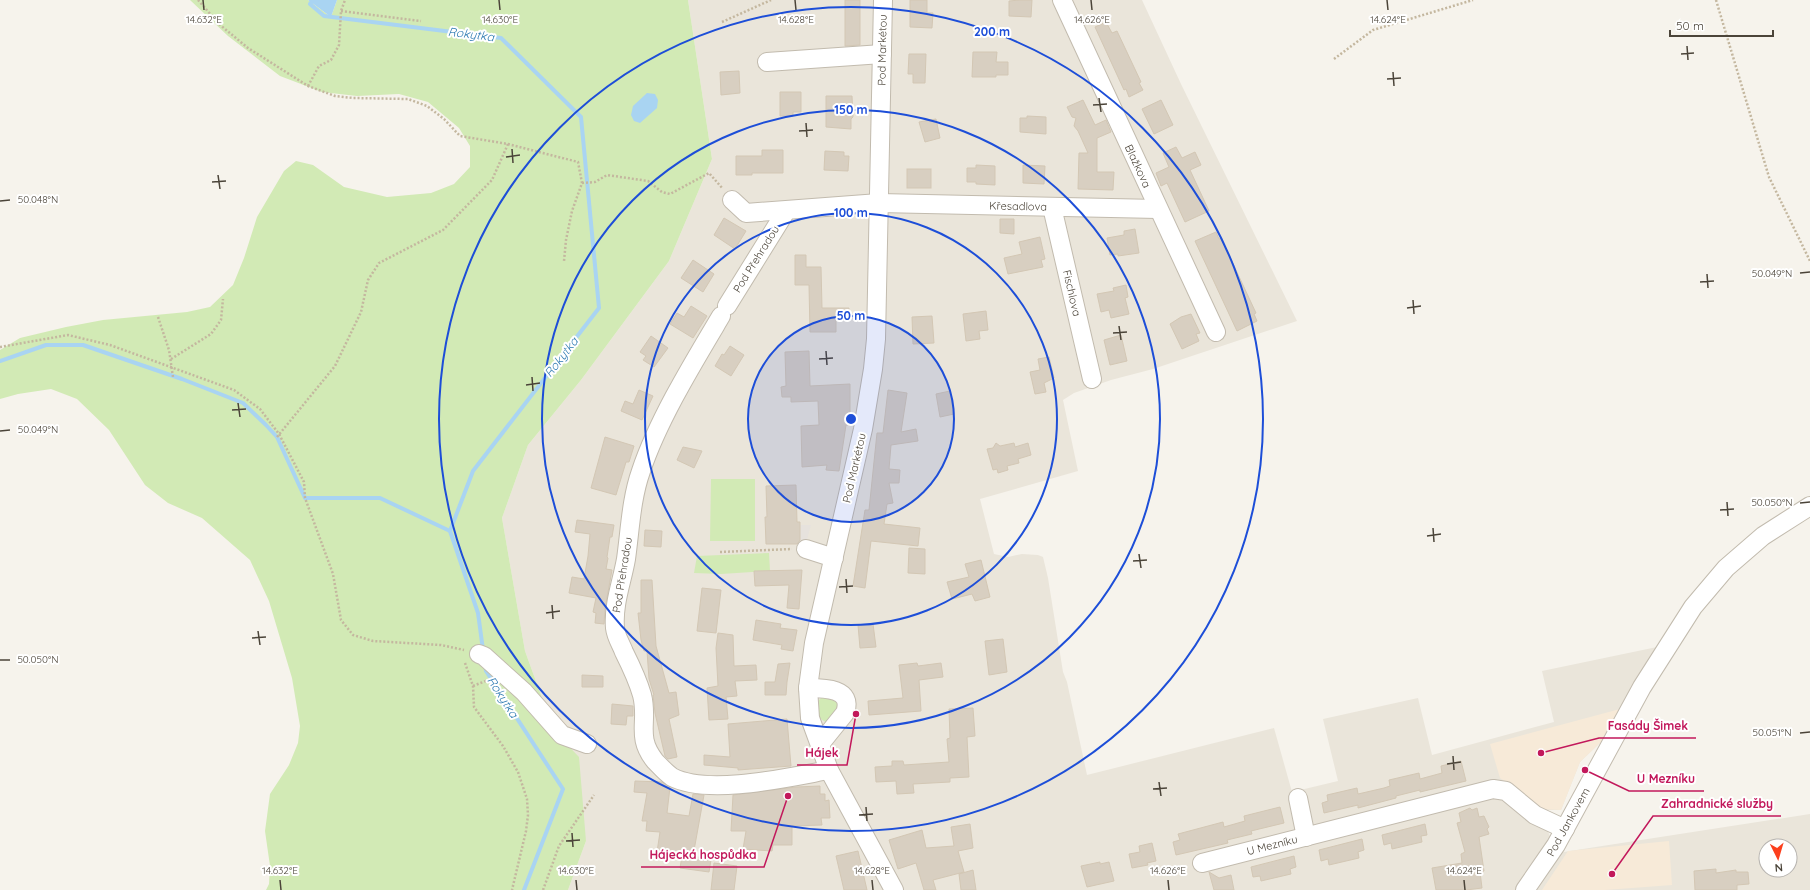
<svg xmlns="http://www.w3.org/2000/svg" width="1810" height="890" font-family="Quicksand,sans-serif">
<rect width="100%" height="100%" fill="#f6f3ec"/>
<path fill="#eae5da" fill-rule="evenodd" d="M688,0H1142L1181,84L1297,321L1153,369L1111,380L1074,393L1063,400L1078,471L980,499L994,554L1008,557L1022,554L1038,555L1043,557L1048,578L1063,672L1067,682L1087,775L1274,728L1292,792L1338,781L1323,719L1418,698L1432,755L1554,722L1542,671L1657,647L1601,742L1580,762L1561,810H1539L1557,853L1810,814V890H568L586,841L554,731L525,651L502,518L528,445L581,380L669,261L712,159ZM1766,846H1790V870H1766Z"/>
<g fill="#f7ead8">
<path d="M1620,709L1601,742L1580,762L1561,810L1538,809L1520,791L1500,778L1490,744Z"/>
<path d="M1669,841L1672,885L1605,890H1542L1568,851Z"/>
</g>
<path fill="#e6e2dd" d="M800,525H811L806,543L800,544Z"/>
<g fill="#d2eab5">
<path d="M190,0H308L331,17L337,0H688L712,159L669,261L581,380L528,445L502,518L525,651L554,731L579,757L586,841L568,890H266L269,884L270,866L265,831L270,794L289,765L298,743L300,726L292,678L269,601L250,560L202,518L168,503L145,485L109,430L77,399L51,389L18,394L0,399V350L20,338L66,327L103,320L187,312L210,307L233,285L244,258L257,217L284,171L296,161L313,165L344,187L387,197L431,193L454,184L470,167V146L459,128L428,102L399,94L357,96L322,92L280,76L228,36Z"/>
<path d="M711,479H755V541H710Z"/>
<path d="M769,553L770,571L721,574L694,573L697,556Z"/>
<path d="M823,696L837,700L838,708L827,723L818,717L816,703Z"/>
</g>
<g fill="#a9d4f2">
<path d="M308,0H337L331,17Z"/>
<path d="M647,93L655,94L658,100L657,108L640,123L634,121L631,115L633,106Z"/>
</g>
<g fill="none" stroke-linecap="round" stroke-linejoin="round">
<g stroke="#a9d4f2" stroke-width="4">
<path d="M313,0L310,4L324,16L501,38L581,117L599,308L473,471L450,531L478,613L483,650"/>
<path d="M0,361L46,345H83L182,379L243,403L266,425L277,437L305,498H380L450,531"/>
<path d="M485,665L486,671L563,789L524,890"/>
</g>
</g>
<g fill="#d8cfc1" stroke="#d3c7b4">
<path d="M845,0H860V45L845,46Z"/>
<path d="M910,0H927V13H933L932,28L910,27Z"/>
<path d="M1020,0H1032L1031,17L1009,16V1Z"/>
<path d="M1106,22L1112,33L1117,31L1141,82L1139,83L1143,90L1129,97L1126,89L1124,90L1095,27Z"/>
<path d="M973,52H997L996,62H1008V75H996V77H972Z"/>
<path d="M909,54H926L925,83H913V74H908Z"/>
<path d="M739,71L740,93L721,95L720,72Z"/>
<path d="M780,92H801V112H793V116H780Z"/>
<path d="M826,96H852L853,117L851,119V129L826,127Z"/>
<path d="M1083,100L1095,125L1106,120L1111,132L1097,138V172H1114L1113,190L1078,189L1079,153H1088L1078,131L1074,126L1076,118L1072,117L1067,107Z"/>
<path d="M1161,100L1173,125L1154,134L1142,109Z"/>
<path d="M1027,116L1046,117V134L1020,132V118H1027Z"/>
<path d="M936,119L940,138L925,142L919,122Z"/>
<path d="M1176,147L1182,158L1195,152L1201,165L1190,170L1209,211L1185,222L1167,183L1161,186L1156,173L1169,167L1163,153Z"/>
<path d="M762,150H783V173H752V175H736V156H762Z"/>
<path d="M825,151L844,152V156H849L848,171L824,170Z"/>
<path d="M976,165L995,166V185L976,184V182H967V168H976Z"/>
<path d="M1023,165L1045,166L1044,184L1023,183Z"/>
<rect x="907" y="169" width="24" height="19"/>
<path d="M724,218L746,231L735,249L714,235Z"/>
<path d="M1000,219H1014V234L1000,233Z"/>
<path d="M1135,229L1139,253L1118,256V254L1110,255L1107,238L1124,235V231Z"/>
<path d="M1216,232L1219,239L1221,238L1256,313L1254,314L1257,321L1237,331L1195,241Z"/>
<path d="M1040,237L1045,259L1041,260L1043,267L1008,274L1004,258L1022,254L1019,242Z"/>
<path d="M795,255H806V267H821L822,308H849V320H836V332H810L809,285H795Z"/>
<path d="M693,260L714,274L703,292L681,278Z"/>
<path d="M1126,285L1128,297L1125,298L1129,314L1111,318L1109,310L1101,312L1097,294L1114,291L1113,288Z"/>
<path d="M691,306L707,316L693,338L670,324L677,313L684,317Z"/>
<path d="M986,311L988,330L979,331L980,339L966,341L963,314Z"/>
<path d="M1191,314L1200,333L1196,334L1199,341L1182,349L1170,324L1181,317Z"/>
<path d="M932,316L934,343L913,344L912,317Z"/>
<path d="M1121,335L1127,361L1110,365L1104,340Z"/>
<path d="M651,336L668,348L654,367L643,360L646,356L640,352Z"/>
<path d="M730,346L744,355L731,376L715,366L722,354L724,355Z"/>
<path d="M809,351L810,386L850,384V425H846L839,471L826,470L827,465L802,467L801,426L819,425L818,401L791,402V397H782L781,387L786,386L785,352Z"/>
<path d="M1049,357L1054,378L1044,383L1046,392L1035,394L1030,372L1040,370L1038,359Z"/>
<path d="M639,390L653,396L642,420L621,411L625,401L633,404Z"/>
<path d="M888,390L907,393L901,432L916,429L918,441L891,445L889,469L900,470L899,483H889L893,503L887,504L884,524L920,528L918,546L871,541L865,588L853,586L865,510H869L877,433H883Z"/>
<path d="M950,391L954,414L940,417L936,394Z"/>
<path d="M605,437L634,446L629,462H626L616,495L591,488Z"/>
<path d="M996,443L1000,446L1014,443L1015,447L1028,443L1031,455L1018,459L1019,463L1007,466L1008,470L998,473L997,469L993,470L987,449L993,448Z"/>
<path d="M683,447L702,451L694,468L677,460Z"/>
<path d="M796,485L797,522H800V540L797,544H766L765,517H767L766,486Z"/>
<path d="M577,520L614,525L612,537H610L607,557L608,558L606,569L612,570L605,609L604,624L595,623L596,613L593,612L596,598L569,593L572,577L584,579L588,556L590,534L575,532Z"/>
<path d="M645,530L662,531L661,547L644,546Z"/>
<path d="M909,548L925,549V574L908,573Z"/>
<path d="M981,560L990,597L975,601L972,594L952,599L947,582L969,577L965,564Z"/>
<path d="M802,570L799,609L787,608L789,585L755,586L754,571Z"/>
<path d="M641,580H652L656,646L669,693L676,692L679,715L669,719L677,757L668,759L665,756L655,713L653,695H654L649,679L647,651H644L641,640L638,613H641Z"/>
<path d="M702,588L721,590L716,633L697,631Z"/>
<path d="M756,620L781,624L780,628L797,630L793,651L781,649L782,645L753,640Z"/>
<path d="M873,624L876,647L860,648L858,625Z"/>
<path d="M718,633L733,635L734,666L756,665L757,680L735,681L737,696L726,697L728,719L709,720L707,688L718,686L716,648Z"/>
<path d="M1003,639L1007,672L989,675L985,641Z"/>
<path d="M790,663L787,682L786,695H765V682H775L778,664Z"/>
<path d="M917,663L918,666L941,663L943,677L919,680L921,711L869,715L868,701L903,698L899,665Z"/>
<path d="M582,675L603,676V687H582Z"/>
<path d="M612,704L633,706V716H627L626,725L611,724Z"/>
<path d="M973,708L975,736L967,737L969,777L950,778V782L913,784L914,793L897,794L896,781L876,782L875,767L892,766V761H903L904,765L949,762L947,739L950,738L949,709Z"/>
<path d="M787,719L791,766L738,770V768L704,765V755L730,757L728,724Z"/>
<path d="M1461,761L1466,781L1420,792V790L1396,796V798L1358,808V805L1324,813L1322,803L1328,801L1327,795L1357,788L1358,794L1384,788L1390,786L1389,780L1419,773L1420,779L1442,773L1441,766Z"/>
<path d="M635,781L662,782L670,787L667,813L689,816L693,794L704,795L693,856L711,860L709,872L680,868L682,856L657,852L660,832L646,831L647,821H642L647,793L634,792Z"/>
<path d="M820,786V794H825V801L829,800L830,818H821L822,825L792,826V845H773L772,851L743,849L746,831H731L733,795L796,787Z"/>
<path d="M1280,807L1284,823L1251,831L1252,834L1227,840L1228,843L1176,855L1173,842L1180,840L1178,834L1223,822L1224,827L1245,821L1244,816Z"/>
<path d="M1470,808L1472,810L1477,808L1479,817L1484,816L1489,827L1487,829L1489,834L1479,837L1484,871L1480,872L1482,888L1466,890H1436L1432,868L1462,863L1461,854L1465,852L1457,823L1461,822L1459,813Z"/>
<path d="M970,824L973,848L958,851L964,872L933,880L936,890H924L916,863L898,869L889,840L922,830L926,848L954,846L951,827Z"/>
<path d="M1425,824L1427,835L1421,836L1422,842L1392,849L1391,843L1384,845L1382,835Z"/>
<path d="M1362,839L1364,850L1358,852L1359,858L1329,865L1328,859L1321,861L1319,850Z"/>
<path d="M1152,843L1156,861L1147,863L1148,865L1132,868L1129,854L1140,852L1139,846Z"/>
<path d="M858,851L867,890H844L836,856Z"/>
<path d="M1294,856L1296,867L1290,869L1291,874L1261,881L1260,876L1253,877L1251,867Z"/>
<path d="M1100,862V864L1109,862L1114,881L1087,887L1081,866Z"/>
<path d="M714,863L737,866L734,890H711Z"/>
<path d="M1716,869V873L1736,870V872H1748L1749,884L1737,885V890H1695L1694,871Z"/>
<path d="M973,870L976,890H961L959,874Z"/>
<path d="M1209,872L1219,878L1231,875L1234,890H1214Z"/>
</g>
<g fill="none" stroke-linecap="round" stroke-linejoin="round">
<defs>
<g id="minor">
<path d="M883,0L876,339L873,369L863,429L814,643L808,688L810,718L829,770L894,890"/>
<path d="M1062,0L1216,332"/>
<path d="M767,62L882,54"/>
<path d="M732,200L746,213L879,203L1158,209"/>
<path d="M1052,207L1092,379"/>
<path d="M727,306L786,211"/>
<path d="M721,316C693,363 658,420 641,471C631,499 630,531 626,559C622,582 613,604 615,628C616,637 621,644 624,652C631,666 638,681 642,695C649,722 635,736 655,761C660,766 666,773 672,777C708,796 790,777 829,770"/>
<path d="M806,549L834,558"/>
<path d="M479,654L484,656L524,692L562,735L587,744"/>
<path d="M808,688C824,688 854,688 845,713L820,744"/>
<path d="M1298,798L1306,837"/>
<path d="M1202,863L1493,789L1506,791L1535,815L1565,829"/>
<path d="M1525,890L1556,845L1642,687L1693,607L1726,568L1763,536L1810,506"/>
</g>
</defs>
<use href="#minor" stroke="#c2bbae" stroke-width="20"/>
<g stroke="#c4b79f" stroke-width="2.5" stroke-dasharray="2 2" stroke-linecap="butt">
<path d="M198,0L219,24L248,48L308,86L335,96L353,98L408,99L427,106L444,119L460,136L508,144L578,162L582,183L572,211L566,240L564,261"/>
<path d="M1716,0L1769,177L1810,261"/>
<path d="M341,11L421,21"/>
<path d="M722,22L771,0"/>
<path d="M1334,59L1373,30L1473,0"/>
<path d="M308,86L319,66L331,60L339,45L341,11L345,0"/>
<path d="M582,183L595,182L607,175L648,181L662,192L670,194L709,173L723,189"/>
<path d="M158,317L169,350L173,377"/>
<path d="M0,347L68,335L110,345L234,390L260,409L279,434L304,482L305,498L333,574L341,620L353,635L373,641L441,645L464,650"/>
<path d="M171,359L211,334L221,320L223,299"/>
<path d="M277,437L335,366L361,312L368,280L379,263L443,230L492,180L508,144"/>
<path d="M720,552L792,549"/>
<path d="M465,663L473,686L474,707L503,746L518,772L527,799L528,815L526,831L512,890"/>
<path d="M473,686L488,680"/>
<path d="M543,890L559,846L594,795"/>
</g>
<use href="#minor" stroke="#fff" stroke-width="18"/>
</g>
<path fill="none" stroke="#4b4439" stroke-width="1.5" d="M203,0L204,10M499,0L500,10M795,0L796,10M1091,0L1092,10M1387,0L1388,10M1687,46L1688,60M1681,54L1694,53M1393,72L1394,86M1387,79L1401,78M1099,98L1101,112M1093,105L1107,104M806,123L807,137M799,131L813,130M512,149L513,163M506,157L520,155M218,175L220,189M212,182L226,181M0,201L10,200M1800,273L1810,272M1707,274L1708,288M1700,282L1714,281M1413,300L1414,314M1407,308L1421,306M1119,326L1121,340M1113,333L1127,332M826,351L827,365M819,359L833,358M532,377L533,391M526,385L540,383M238,403L240,417M232,410L246,409M0,431L10,430M1727,502L1728,516M1800,503L1810,502M1720,510L1734,509M1433,528L1434,542M1427,536L1441,534M1139,554L1141,568M1133,561L1147,560M846,579L847,593M839,587L853,586M552,605L553,619M546,613L560,611M258,631L260,645M252,638L266,637M0,660H10M1800,733L1810,732M1453,756L1454,770M1447,764L1461,762M1159,782L1161,796M1153,789L1167,788M866,807L867,821M859,815L873,814M572,833L573,847M566,841L580,840M280,880L281,890M576,880L577,890M872,880L873,890M1168,880L1169,890M1464,880L1465,890"/>
<circle cx="851" cy="419" r="103" fill="#1d4ed8" fill-opacity=".12"/>
<g fill="none" stroke="#1d4ed8" stroke-width="2">
<circle cx="851" cy="419" r="103"/>
<circle cx="851" cy="419" r="206"/>
<circle cx="851" cy="419" r="309"/>
<circle cx="851" cy="419" r="412"/>
</g>
<g text-anchor="middle" dominant-baseline="central" stroke-width="4" stroke-linejoin="round" paint-order="stroke">
<g font-size="11" fill="#4b4439" stroke="#fff">
<text transform="translate(882 50) rotate(-89)">Pod Markétou</text>
<text transform="translate(1138 166) rotate(65)">Blažkova</text>
<text transform="translate(1018 206) rotate(1)">Křesadlova</text>
<text transform="translate(756 259) rotate(-58)">Pod Přehradou</text>
<text transform="translate(1072 293) rotate(77)">Fischlova</text>
<text transform="translate(854 468) rotate(-77)">Pod Markétou</text>
<text transform="translate(622 575) rotate(-81)">Pod Přehradou</text>
<text transform="translate(1568 822) rotate(-61)">Pod Jankovem</text>
<text transform="translate(1272 845) rotate(-14)">U Mezníku</text>
</g>
<g font-size="12" font-style="italic" fill="#2e7ab2" stroke="#fff">
<text transform="translate(471 34) rotate(7)">Rokytka</text>
<text transform="translate(561 357) rotate(-52)">Rokytka</text>
<text transform="translate(503 697) rotate(57)">Rokytka</text>
</g>
</g>
<g font-size="10" text-anchor="middle" fill="#4b4439" stroke="#fff" stroke-width="4" stroke-linejoin="round" paint-order="stroke">
<text x="204" y="23">14.632°E</text>
<text x="500" y="23">14.630°E</text>
<text x="796" y="23">14.628°E</text>
<text x="1092" y="23">14.626°E</text>
<text x="1388" y="23">14.624°E</text>
<text x="38" y="203">50.048°N</text>
<text x="1772" y="277">50.049°N</text>
<text x="38" y="433">50.049°N</text>
<text x="1772" y="506">50.050°N</text>
<text x="38" y="663">50.050°N</text>
<text x="1772" y="736">50.051°N</text>
<text x="280" y="874">14.632°E</text>
<text x="576" y="874">14.630°E</text>
<text x="872" y="874">14.628°E</text>
<text x="1168" y="874">14.626°E</text>
<text x="1464" y="874">14.624°E</text>
</g>
<circle cx="851" cy="419" r="6" fill="#1d4ed8" stroke="#fff" stroke-width="2"/>
<g font-size="12" text-anchor="middle" font-weight="bold" fill="#1d4ed8" stroke="#fff" stroke-width="4" stroke-linejoin="round" paint-order="stroke">
<text x="992" y="36">200 m</text>
<text x="851" y="114">150 m</text>
<text x="851" y="217">100 m</text>
<text x="851" y="320">50 m</text>
</g>
<path fill="none" stroke="#c2185b" stroke-width="1.5" d="M1541 753L1599 738H1696M856 714L847 765H797M1585 770L1629 791H1704M1612 874L1653 816H1781M788 796L764 867H641"/>
<g fill="#c2185b" stroke="#fff" stroke-width="1.5">
<circle cx="1541" cy="753" r="4"/>
<circle cx="856" cy="714" r="4"/>
<circle cx="1585" cy="770" r="4"/>
<circle cx="1612" cy="874" r="4"/>
<circle cx="788" cy="796" r="4"/>
</g>
<g font-size="12" text-anchor="middle" font-weight="bold" fill="#c2185b" stroke="#fff" stroke-width="4" stroke-linejoin="round" paint-order="stroke">
<text x="1648" y="730">Fasády Šimek</text>
<text x="822" y="757">Hájek</text>
<text x="1666" y="783">U Mezníku</text>
<text x="1717" y="808">Zahradnické služby</text>
<text x="703" y="859">Hájecká hospůdka</text>
</g>
<g transform="translate(1778 858) rotate(175)"><circle r="19" fill="#ffffff" stroke="#b7b4b0"/>
<path d="M0-3L7 15L0 10L-7 15Z" fill="#fc3f1d"/>
<text y="-6" font-size="11" font-weight="bold" text-anchor="middle" fill="#4b4439">N</text>
</g>
<path d="M1670 30v6h103v-6" fill="none" stroke="#4b4439" stroke-width="2"/>
<text x="1676" y="30" font-size="12" fill="#4b4439" stroke="#ffffff" stroke-width="3" paint-order="stroke">50 m</text>
</svg>
